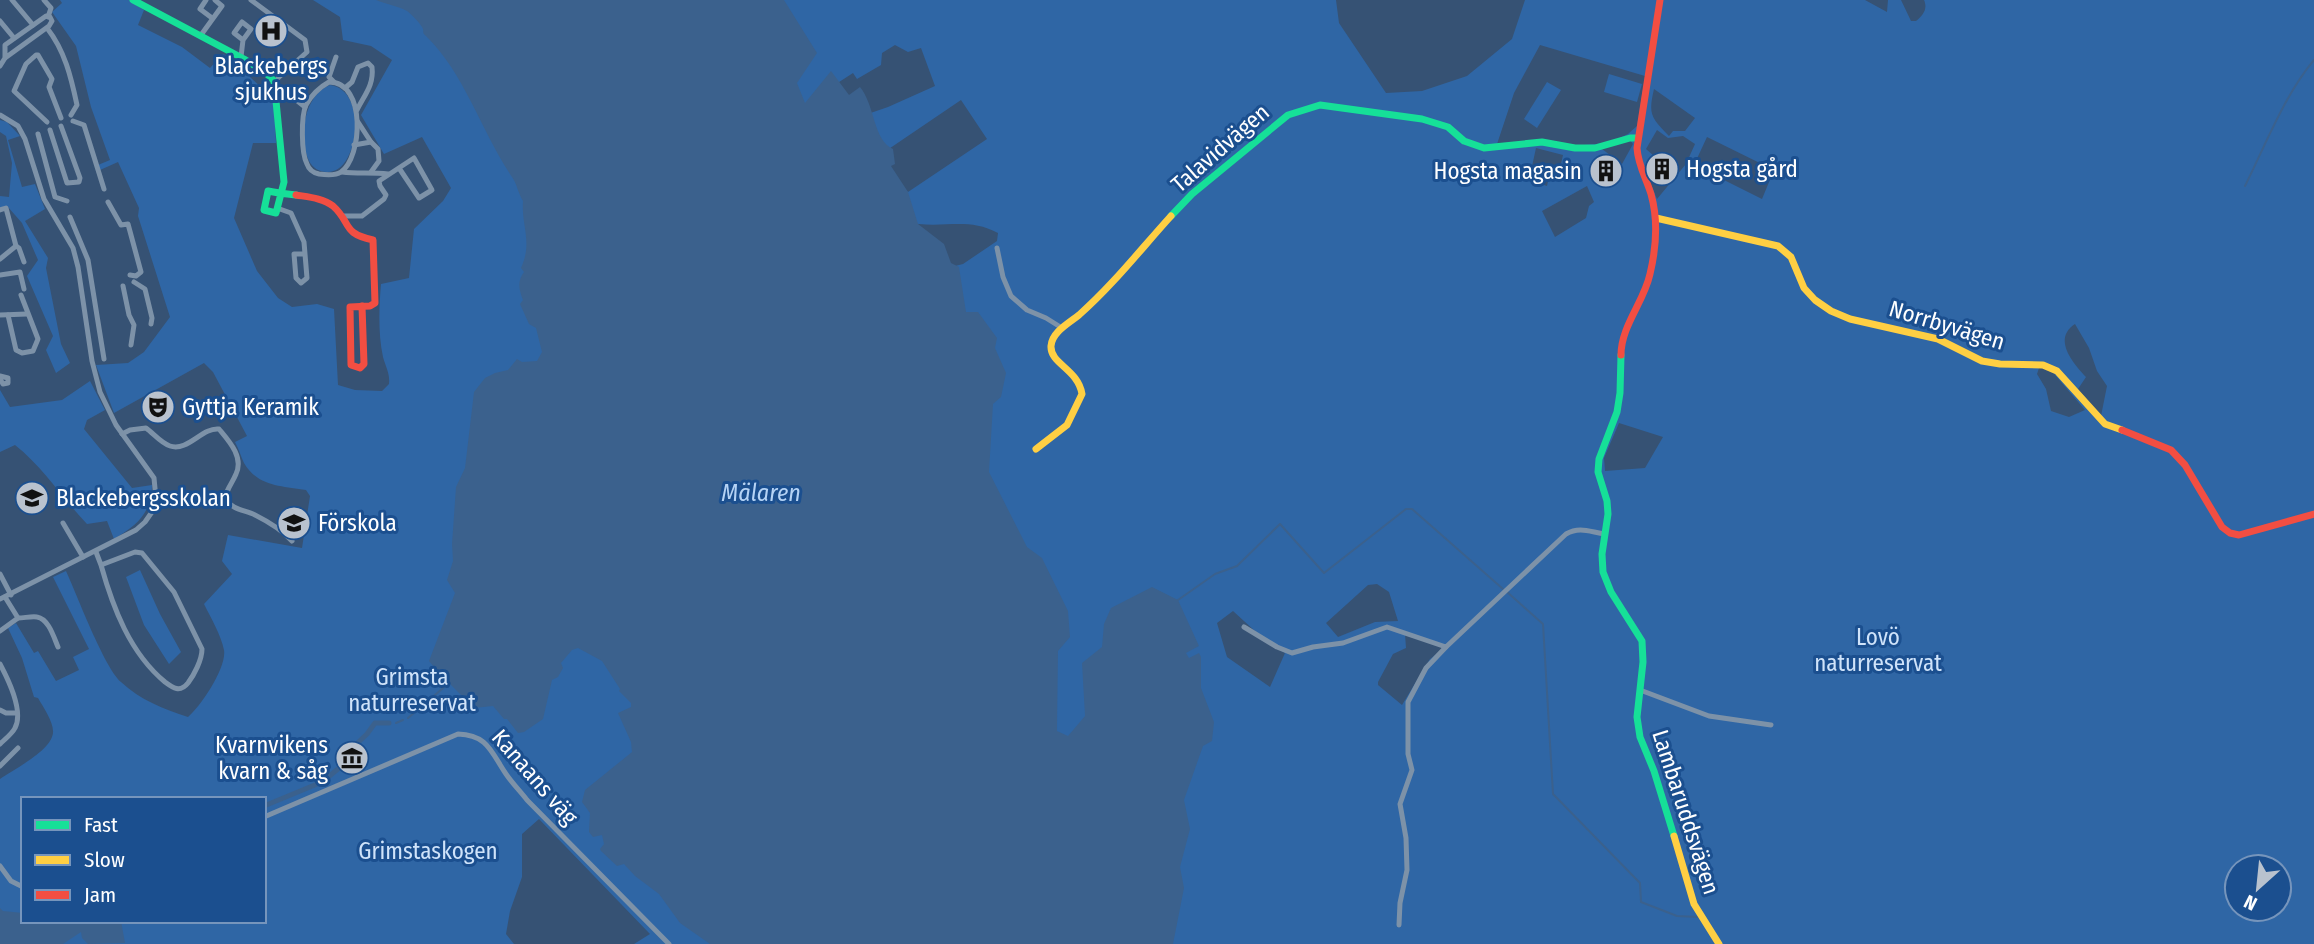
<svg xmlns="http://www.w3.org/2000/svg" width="2314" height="944" font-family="'Fira Sans Condensed',sans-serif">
<rect width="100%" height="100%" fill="#365274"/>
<g fill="#2f66a5" fill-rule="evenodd">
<path d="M60,0H139L136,5L144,10L138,25L182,47L210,68L223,54L250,68V77L263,89L273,83L276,143H253L234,218L257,271L278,298L292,307L317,304L334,309L338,385L355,390L382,391L389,384C390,373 386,368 383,357C378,334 379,307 381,284L409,278L414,229L443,201L451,188L422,137L384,154L361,115L392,60L371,46L343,40L340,17L313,0H491L823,944H634L650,934L539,819L522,834V877L510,911L506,934L514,944H0V779C14,769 51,751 53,733C54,722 43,707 38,698L34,697L22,658L8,628L16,623L34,653L38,651L56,681L79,670L73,657L89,649L53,577L66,571C77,595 104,667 121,682C140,700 164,709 188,717C201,706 227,667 224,650C221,635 211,618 204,604L232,574L222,561L228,535L302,548L310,496L306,490C282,486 258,487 244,463C241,457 239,449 235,442L247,436L213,372L204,363L114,413L96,365L128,363L144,352L170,317L138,216L139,208L118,162L100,170L98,165L110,160L91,107L76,46L52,12L62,3ZM23,799H264V921H23Z"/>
<path d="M553,0H1336L1339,23L1386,93L1422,91L1467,76L1512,39L1525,0H1865L1887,12L1888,0H1901L1911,21H1916C1923,15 1928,9 1924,0H2314V944H972ZM895,45L908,52L921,48L935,86L888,107L856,118L836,84L853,73L857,79L881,65L882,53ZM1540,45L1645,76L1637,126L1628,134L1609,143L1571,146L1541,141L1497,144L1514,93ZM1654,89L1695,118L1685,131H1673L1669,136C1651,117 1648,115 1654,89ZM961,100L987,139L908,192L874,159ZM1657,130L1668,138L1683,136L1695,144L1686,164L1657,199L1644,167L1654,156L1646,149ZM1707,137L1774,170L1762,199L1694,165ZM1629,139L1633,144L1622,164L1602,149ZM1536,148L1563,155L1559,173H1550L1547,186L1529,180ZM1587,186L1594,202L1589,206L1586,218L1555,237L1542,211ZM891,216C900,219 910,223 919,224C948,227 970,218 998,233L997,241L963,264L935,271ZM2075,324L2089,348L2097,371L2107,386L2101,416L2078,389L2086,377C2073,363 2052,339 2075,324ZM2039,368L2050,369L2085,410L2069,417L2051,411L2046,389L2037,374ZM1619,423L1663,437L1645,468L1605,471L1604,458ZM1377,584L1389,592L1398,621L1375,622L1338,637L1326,623L1368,585ZM1233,611L1267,642L1285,653L1270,687L1227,657L1217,623ZM1405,634L1441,647L1442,650L1430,659L1402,705L1378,685V682L1393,654L1406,648ZM2237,867H2279V909H2237Z"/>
<path d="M1609,74L1642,84L1637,102L1604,92Z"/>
<path d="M1547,82L1561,90L1537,128L1524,119Z"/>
<path d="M330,85C369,90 359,174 327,172C319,172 313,168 309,161C298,137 304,95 330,85Z"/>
<path d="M0,120L7,122L20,136L8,140L22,187L35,184L45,209L25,221L48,258L46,268L61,344L70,363L56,373L46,350L53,336L27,276L38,260L22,223L8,207L0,208V196L9,197L12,163L6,136L0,132Z"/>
<path d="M90,381L105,410L87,420L84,429L132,488L152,485C152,513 136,526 114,539L107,521L87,524C62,498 43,467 15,445L0,452V390L10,407L62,400Z"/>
<path d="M140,570L160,614L181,652L169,664L144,625L126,577Z"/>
</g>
<g fill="#3b618d">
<path d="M376,0H784L817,53L797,83L805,103L831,71L849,95L860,87C875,105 873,140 893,149L895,164L891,166L908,192L918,224L944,244L951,263L959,267L966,312H978L997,338L995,348L1006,373L1001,397L993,404L989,472L1027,547L1042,558L1068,611L1070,637L1058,651L1057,731L1068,736L1085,716L1082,663L1102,647L1104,624L1111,608L1152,587L1178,600L1199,646L1186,653L1189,658L1199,653L1201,657V688L1214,722L1212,741L1203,746L1184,800L1190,829L1180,867L1184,888L1173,944H710L680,923L659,894L635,876L624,864L617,866L601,851L600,849L604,844L602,835L593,837L589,832L590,813L582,802L585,790L632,752L631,742L618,713L631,707V703L619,691L620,689L602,661L578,648L572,650L561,663L563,668L558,677L552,680L543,719L524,732L518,733L507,719H504L493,706L474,708L449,683L447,671L438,672L429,661L455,593L447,580L453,561L452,544L456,487L465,468L474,392L485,378L495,373L508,370L517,359L522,362L537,361L542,352L536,328L529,324L520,304L523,300C519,290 517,281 524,272L521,268C533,242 521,225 523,201C518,193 517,184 512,177C481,131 465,74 426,36C421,32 425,32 422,27C419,22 411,14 407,11C398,6 386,4 376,0Z"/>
<path d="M0,908L3,911L23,913V921H121L125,943L88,944L82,938L81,932L63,944H0Z"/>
</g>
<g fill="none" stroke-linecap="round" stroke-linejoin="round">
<g stroke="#3b618d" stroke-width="2">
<path d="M2245,186C2266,144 2284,96 2314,60"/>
<path d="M1506,591L1543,624L1553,794L1640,883L1641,902L1677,916L1698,917"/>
<path d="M1178,600L1215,574L1237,566L1280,524L1324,573L1406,509H1412L1503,589"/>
<path d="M408,718L449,683"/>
<path d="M396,723L403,720"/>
</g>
<g stroke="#3b618d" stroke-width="5">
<path d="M350,750L367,734L375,723H389"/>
<path d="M264,806L322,782L349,760"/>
</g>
<g stroke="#7d92a8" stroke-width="5">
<path d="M12,0L33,25"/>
<path d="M44,0L51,8L48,17"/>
<path d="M206,0L200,9L212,18"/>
<path d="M251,0L305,40L307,52L278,78"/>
<path d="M0,21L14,38"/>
<path d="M47,28C65,51 71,77 77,105L71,115"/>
<path d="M201,35L222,6L215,0"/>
<path d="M241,57L243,40L251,29L242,22L234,33L243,40"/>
<path d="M0,66L5,58L49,26L52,21L50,17L46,16L5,45V58"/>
<path d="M329,82C367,82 362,158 341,172C335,176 326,175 319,174C314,173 309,170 307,164C301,153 301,116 306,105C311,96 320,87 329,82Z"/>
<path d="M334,82L329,77L336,57"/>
<path d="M276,84L305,107"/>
<path d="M345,88L352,82L358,67L368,63L372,67C374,85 365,94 357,110"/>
<path d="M0,115L18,126L25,139L44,199L73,248L78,267L92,361L100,392L116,425L154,478L156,499L154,509L145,522L136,530L0,599"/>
<path d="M73,121L84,125L104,189"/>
<path d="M47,122L14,91L26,64L36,55H38L52,79L49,87L61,118"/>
<path d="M358,122L371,142"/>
<path d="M50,130L67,183L79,182L80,178L61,126"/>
<path d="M38,134L55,197L67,201"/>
<path d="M354,145L371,142L378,149L379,161L371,172"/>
<path d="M342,172C357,174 372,172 388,174"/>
<path d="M108,202L121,225L128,224L141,272L136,276L130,275"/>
<path d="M277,208L291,213L304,242L305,254H294L296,278L301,283L307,278L305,254"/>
<path d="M0,210L6,208L16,246L0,259"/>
<path d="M342,216H362L384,199L386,195L380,186L379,181L414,158L432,190L419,198L399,168"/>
<path d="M70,217L88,260L104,359"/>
<path d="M16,246L19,248L24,262"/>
<path d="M997,248L1003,277L1011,296L1027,310L1046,318L1062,328"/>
<path d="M0,275L20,272L24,289"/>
<path d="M134,282L145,289L152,318L151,324"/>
<path d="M123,286L129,315L134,325L131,345"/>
<path d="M0,315L27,314"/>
<path d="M8,315L16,350L22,353L33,351L38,339L21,295"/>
<path d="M0,376L8,378V383L3,384L0,379"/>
<path d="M122,434L130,430L146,428C154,434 161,443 170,446C188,452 202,427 219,429C229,441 244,457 236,474C232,484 225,490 226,500C233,510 245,510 255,515C269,522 282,530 292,541"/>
<path d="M63,523L83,557"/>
<path d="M96,552L101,565L135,552L142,553L174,592L202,649C202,660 194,675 188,683C180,693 173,688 165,682C130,653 113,608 101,565"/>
<path d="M0,574L11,595"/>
<path d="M5,597L18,618C24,618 32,616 37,617C49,619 54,638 58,647"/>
<path d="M1244,627L1277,647L1292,653L1313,647L1343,643L1387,627L1446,647L1566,534C1580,526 1590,532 1605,534"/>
<path d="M0,631L18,618"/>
<path d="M0,664C8,679 24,711 15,728C12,734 5,739 0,744"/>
<path d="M1640,690L1709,716L1771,725"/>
<path d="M0,710L6,713H16"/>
<path d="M0,766L18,748"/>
<path d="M264,817L458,734C488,735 491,752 506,774C512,783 520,791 527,800L669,944"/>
<path d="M0,866L11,881L23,887"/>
<path d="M1399,925L1400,903L1407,870L1406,838L1400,804L1412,770L1408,754V702L1426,668L1446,647"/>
</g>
<g stroke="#16e098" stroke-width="7">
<path d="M133,0L244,59L266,73L274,81L284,182L276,213L264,210L268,191C277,193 286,194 296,195"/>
<path d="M1171,216L1192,194L1288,115L1320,105L1422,119L1448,127L1464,141L1484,148L1542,142L1575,148H1595L1630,138H1638"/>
<path d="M1621,355L1620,393L1617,412L1599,459L1598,472L1607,501L1608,514L1602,554L1603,572L1611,592L1642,641L1643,662L1637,717L1640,737L1654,771L1674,836"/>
</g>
<g stroke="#ffcf43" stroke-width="7">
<path d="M1656,218L1778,246L1791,257L1804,288L1815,300L1831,311L1850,319L1938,339L1982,361L2000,364L2043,365L2057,371L2105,424L2122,430"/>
<path d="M1036,449L1067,425L1082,394C1078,369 1050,364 1051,346C1052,332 1069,323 1079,315C1113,285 1141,249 1171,216"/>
<path d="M1674,836L1694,904L1719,944"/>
</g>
<g stroke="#f24e42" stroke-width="7">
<path d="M296,195C308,197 323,198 333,206C352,223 341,233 373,240L375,303L370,306L350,307L351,365L360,368L364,364L362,306"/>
<path d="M1621,355C1621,326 1644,302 1650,274C1656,249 1658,219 1651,194C1646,178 1638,165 1637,148L1660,0"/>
<path d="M2122,430L2171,450L2185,465L2222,527L2230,533L2239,535L2314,514"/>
</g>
</g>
<defs>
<symbol id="hospital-disc" viewBox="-11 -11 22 22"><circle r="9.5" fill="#b9c2ce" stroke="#1b4f8f"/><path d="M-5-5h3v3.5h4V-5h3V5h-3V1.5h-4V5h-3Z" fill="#111"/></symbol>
<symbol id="building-disc" viewBox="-11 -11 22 22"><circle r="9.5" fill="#b9c2ce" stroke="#1b4f8f"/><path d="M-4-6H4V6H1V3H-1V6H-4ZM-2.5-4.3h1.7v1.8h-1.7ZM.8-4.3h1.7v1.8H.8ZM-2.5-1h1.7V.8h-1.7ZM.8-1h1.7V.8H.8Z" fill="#111"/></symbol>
<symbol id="theatre-disc" viewBox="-11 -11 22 22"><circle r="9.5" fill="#b9c2ce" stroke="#1b4f8f"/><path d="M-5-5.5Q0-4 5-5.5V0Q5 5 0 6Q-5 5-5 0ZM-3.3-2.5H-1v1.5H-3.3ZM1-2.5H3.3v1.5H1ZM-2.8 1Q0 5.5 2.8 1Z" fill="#111"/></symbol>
<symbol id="school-disc" viewBox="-11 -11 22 22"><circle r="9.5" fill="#b9c2ce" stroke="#1b4f8f"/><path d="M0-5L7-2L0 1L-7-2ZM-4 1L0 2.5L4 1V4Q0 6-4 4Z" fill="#111"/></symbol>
<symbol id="museum-disc" viewBox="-11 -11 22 22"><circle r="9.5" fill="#b9c2ce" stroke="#1b4f8f"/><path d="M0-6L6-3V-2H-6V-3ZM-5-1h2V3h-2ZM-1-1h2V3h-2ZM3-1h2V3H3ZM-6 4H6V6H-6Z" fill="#111"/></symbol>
</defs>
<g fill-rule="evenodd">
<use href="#hospital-disc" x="252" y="12" width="38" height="38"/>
<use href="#building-disc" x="1643" y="150" width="38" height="38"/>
<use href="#building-disc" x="1587" y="152" width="38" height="38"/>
<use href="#theatre-disc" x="139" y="388" width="38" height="38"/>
<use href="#school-disc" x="13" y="479" width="38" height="38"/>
<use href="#school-disc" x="275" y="504" width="38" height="38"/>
<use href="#museum-disc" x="333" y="739" width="38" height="38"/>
</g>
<g text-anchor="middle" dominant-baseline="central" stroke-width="6" stroke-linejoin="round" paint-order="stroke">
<g font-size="23" fill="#fff" stroke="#1b4f8f" text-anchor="start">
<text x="271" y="66" text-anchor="middle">Blackebergs<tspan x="271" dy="26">sjukhus</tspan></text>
<text x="1686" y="169">Hogsta gård</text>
<text x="1582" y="171" text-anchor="end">Hogsta magasin</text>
<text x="182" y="407">Gyttja Keramik</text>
<text x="56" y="498">Blackebergsskolan</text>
<text x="318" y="523">Förskola</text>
<text x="328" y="745" text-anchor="end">Kvarnvikens<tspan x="328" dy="26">kvarn &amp; såg</tspan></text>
</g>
<g font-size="23" fill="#fff" stroke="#1b4f8f">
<text transform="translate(1220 148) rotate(-41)">Talavidvägen</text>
<text transform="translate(1947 325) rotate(17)">Norrbyvägen</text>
<text transform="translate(535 777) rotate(49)">Kanaans väg</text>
<text transform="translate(1686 812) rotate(72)">Lambaruddsvägen</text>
</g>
<g font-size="23" fill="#cfe3fa" stroke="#1b4f8f">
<text x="1878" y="637">Lovö<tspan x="1878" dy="26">naturreservat</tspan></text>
<text x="412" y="677">Grimsta<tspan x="412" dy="26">naturreservat</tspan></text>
<text x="428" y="851">Grimstaskogen</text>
</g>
<g font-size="24" font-style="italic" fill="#b5d3f5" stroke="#1b4f8f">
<text x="761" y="493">Mälaren</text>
</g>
</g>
<rect x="21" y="797" width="245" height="126" fill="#1b4f8f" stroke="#7695bc" stroke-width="2"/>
<rect x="35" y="820" width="35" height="10" fill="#16e098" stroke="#7695bc" stroke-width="2"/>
<text x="84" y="832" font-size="21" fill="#ffffff">Fast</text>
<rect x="35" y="855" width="35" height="10" fill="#ffcf43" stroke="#7695bc" stroke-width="2"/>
<text x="84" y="867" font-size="21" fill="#ffffff">Slow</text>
<rect x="35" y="890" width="35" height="10" fill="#f24e42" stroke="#7695bc" stroke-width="2"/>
<text x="84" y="902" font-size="21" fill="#ffffff">Jam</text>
<g transform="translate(2258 888) rotate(207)"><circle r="33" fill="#1b4f8f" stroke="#7695bc" stroke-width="2"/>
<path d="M0-5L12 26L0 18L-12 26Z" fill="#b9c2ce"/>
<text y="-10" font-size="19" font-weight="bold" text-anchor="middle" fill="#ffffff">N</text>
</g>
</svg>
